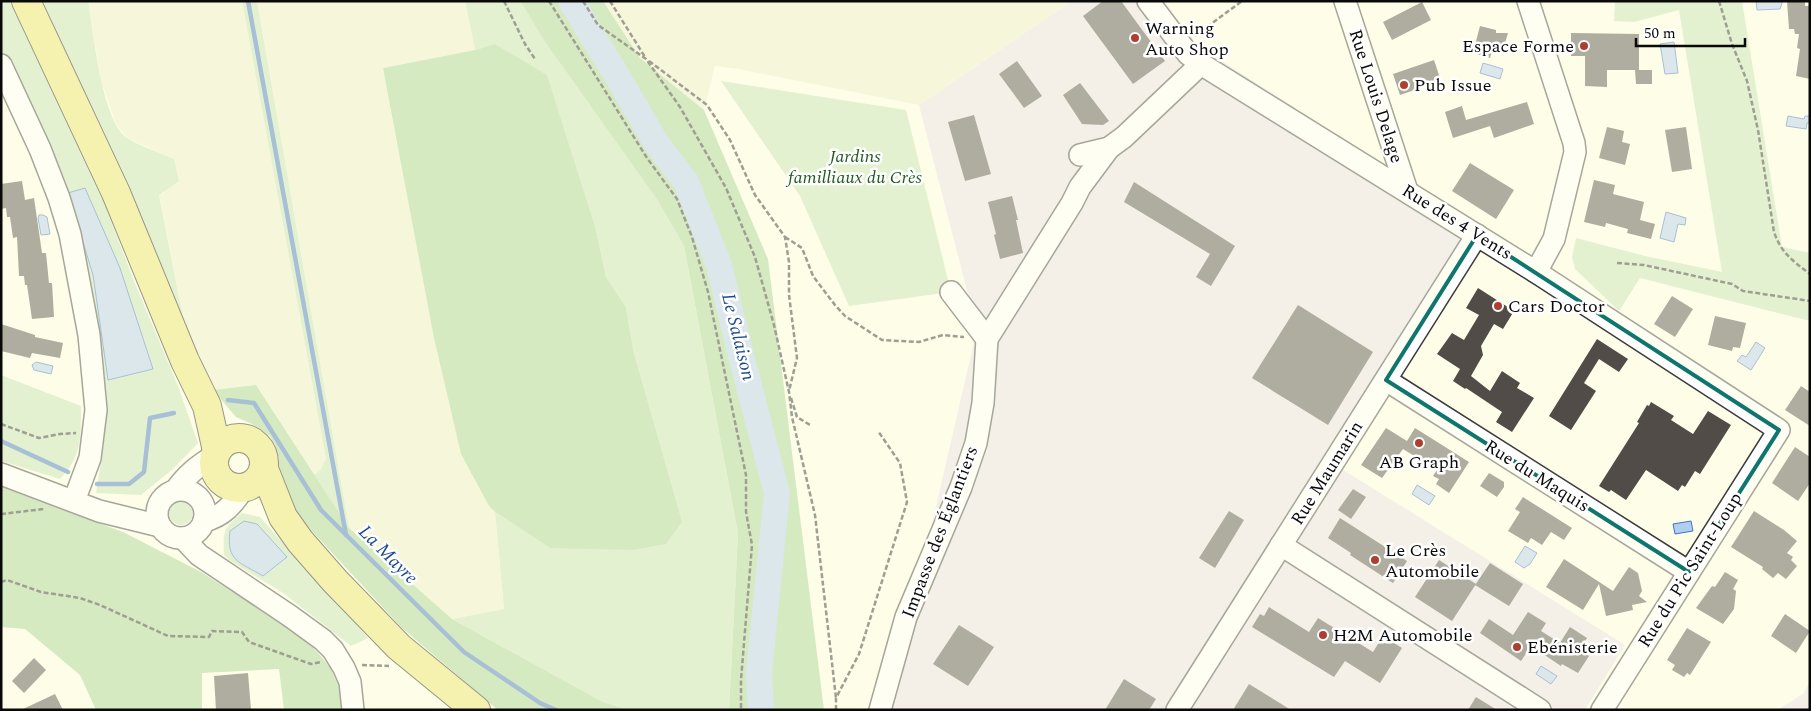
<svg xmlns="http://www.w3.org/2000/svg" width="1811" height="711" font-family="Spectral,serif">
<rect width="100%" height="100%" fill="#fdfde8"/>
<g fill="#e8dee7">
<path d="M1072,1H1164L1198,46L1348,142L1489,235L1340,468L1625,645L1585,710H889L977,329L919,105Z"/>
<path d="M1810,682V710H1777L1803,694Z"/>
</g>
<g fill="#edf0cb">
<path d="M88,1H242L326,459L320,470L314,475L256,386L213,390L183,318L159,194L164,193L174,159L127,138L116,124L101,81Z"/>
<path d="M257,1H465L475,50L383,68L489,506L495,512L504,609L452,619L349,528Z"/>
<path d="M603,1H1072L919,105L738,69L715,66L704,110L640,58Z"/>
</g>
<g fill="#c5e3b5">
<path d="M1,1H10L60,101L103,200L134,281L178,386L198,443L173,469L141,495L96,493L104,443L105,407L59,172L1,48Z"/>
<path d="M43,1H88C94,33 101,119 127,138C138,145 161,153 174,159L179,181L159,195L183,318Z"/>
<path d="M242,1H257L349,528L314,475L320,470L326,459Z"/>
<path d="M465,1H520L545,42L658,201L684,246L738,533L729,710H629L603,702L452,619L504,609L495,512L550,548L634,354L626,307L606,277L596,230L496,44L475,50Z"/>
<path d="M1615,1H1742L1782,247L1810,253V321L1640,278L1619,311L1575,269L1572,257L1576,238L1645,256L1722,272L1679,10L1634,22L1614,21Z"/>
<path d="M721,81L906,110L951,292L849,306L800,196Z"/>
<path d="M1,375L81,406C81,435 82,457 60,479L1,461Z"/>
<circle cx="181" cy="513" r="12"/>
<path d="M242,513L260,517L368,638L351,646L283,593L229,560L224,555C223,531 223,528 242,513Z"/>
</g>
<g fill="#a7d296">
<path d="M520,1H603L640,58L704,110L768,259L824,710H729L738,533L684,246L658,201L545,42Z"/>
<path d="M495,44L547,75L596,230L606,277L626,307L634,354L682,522L666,544L633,550L550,548L495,512L489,506L461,454L434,338L383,68L475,50Z"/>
<path d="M256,385L349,528L452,619L603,702L629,710H498L402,628L295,513L276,474L279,459L275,445L270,436L252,424L236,417L213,390Z"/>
<path d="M1,487L123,532L201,572L306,639L330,667L343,696L342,710H284L279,669L202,673V710H96L80,675L25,629L1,627Z"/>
</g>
<g fill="#b1cdf0" stroke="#3f76c0">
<path d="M1756,1H1782V3L1780,9L1757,10Z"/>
<path d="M1674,42L1678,73L1665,74L1660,44Z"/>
<path d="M1483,63L1503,69L1500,79L1480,73Z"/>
<path d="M1788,116L1804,119L1805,116H1810V123H1807L1806,129L1786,126Z"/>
<path d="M85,188L120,268L153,369L108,380L93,275L68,193Z"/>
<path d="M1666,212L1686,218L1685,225L1678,224L1674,242L1660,238Z"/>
<path d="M39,215H43L47,217L50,234L41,235L38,218Z"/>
<path d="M1756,342L1765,348L1751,370L1737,361L1742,355L1746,357Z"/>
<path d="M36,362L53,366L51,374L34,370L32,365Z"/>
<path d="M1417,485L1435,496L1429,505L1412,494Z"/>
<path d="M244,521L257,524L287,557L263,576C240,562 226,562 230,531Z"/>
<path d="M1691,521L1693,531L1675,534L1673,524Z"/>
<path d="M1525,546L1537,553L1530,564L1524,568L1515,562Z"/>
<path d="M1541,666L1557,676L1551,684L1536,674Z"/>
</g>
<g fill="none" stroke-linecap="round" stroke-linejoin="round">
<g stroke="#3f76c0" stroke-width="4.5">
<path d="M248,1L346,535"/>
<path d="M228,400L254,403L321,510L464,652L540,703L556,710"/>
<path d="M1,441L68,472"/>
<path d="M97,484H129L144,472L150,418L174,413"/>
</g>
<path stroke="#b1cdf0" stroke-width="26" d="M571,1L616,74L655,141L686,182L719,265L740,352L777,493L759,673L761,710"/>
</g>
<g fill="#514c47">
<path d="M1103,1H1121L1165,61L1133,84L1083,16Z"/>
<path d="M1787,1H1805V6H1810V79L1796,76L1800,49L1797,48L1799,34H1795L1794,29H1789Z"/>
<path d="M1422,2L1431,20L1392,40L1383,22Z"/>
<path d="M1480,26L1496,30V33H1508L1503,50L1493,47L1490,58L1473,53Z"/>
<path d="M1571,33L1639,34V70H1607V87L1585,86V56H1571Z"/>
<path d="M1434,60L1441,81L1400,95L1393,74Z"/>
<path d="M1017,61L1042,96L1024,108L999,74Z"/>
<path d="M1635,70H1652V84H1636Z"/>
<path d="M1080,83L1109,121L1103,125L1082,124L1063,95Z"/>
<path d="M1527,102L1534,124L1494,138L1490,126L1453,138L1445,112L1462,106L1466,120Z"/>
<path d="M974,115L991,174L965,181L948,122Z"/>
<path d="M1607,127L1624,131L1622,142L1630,144L1625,165L1599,158Z"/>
<path d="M1686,127L1692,169L1672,172L1665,130Z"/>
<path d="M1470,163L1514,190L1496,219L1452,191Z"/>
<path d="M1594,180L1615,185L1613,194L1644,202L1640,220L1655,224L1651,239L1627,233L1628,229L1606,223L1605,227L1584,222Z"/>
<path d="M22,181L25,200L34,198L42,253H46L49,283H52L54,317L32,319L27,285H25L24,276H19L17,237L13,238L10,217H7L6,208L1,209V184Z"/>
<path d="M1134,182L1235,246L1211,286L1196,277L1210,254L1124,202Z"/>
<path d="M1012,196L1018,220H1016L1023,253L1000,259L994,235L996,234L988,202Z"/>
<path d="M1478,288L1514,311L1503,329L1494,324L1481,346L1483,355L1471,376L1490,391L1502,371L1520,383L1517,388L1534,398L1512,432L1496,422L1502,412L1466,388L1465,389L1453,381L1460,369L1437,354L1452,333L1464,340L1479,315L1466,308Z"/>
<path d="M1672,296L1693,309L1675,337L1654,324Z"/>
<path d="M1298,305L1373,352L1328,425L1252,378Z"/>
<path d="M1715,316L1746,323L1740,348L1733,347L1732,351L1708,345Z"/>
<path d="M1,324L35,335V337L63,343L60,358L32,353L30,358L1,351Z"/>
<path d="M1597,339L1628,359L1619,372L1599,359L1584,383L1596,391L1571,430L1549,416Z"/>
<path d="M1801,386L1810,392V426L1785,410Z"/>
<path d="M1651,402L1674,416L1671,420L1693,434L1708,411L1731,425L1700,474L1695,471L1685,487L1682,485L1678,491L1646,470L1626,500L1611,490L1609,492L1599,486L1639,423L1637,422L1647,405L1649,406Z"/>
<path d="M1386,428L1407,441L1415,428L1469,462L1449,493L1436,484L1439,479L1433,476L1437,470L1403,449L1382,478L1361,465Z"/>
<path d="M1795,447L1810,457V483L1798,501L1772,483Z"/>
<path d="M1489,473L1504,482V487L1497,497L1480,486Z"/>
<path d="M1353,489L1366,497L1351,519L1338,510Z"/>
<path d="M1523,497L1572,528L1564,540L1551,532L1542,545L1531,538L1528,543L1508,531L1520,512L1515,509Z"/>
<path d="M1229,511L1244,520L1215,568L1199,558Z"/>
<path d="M1754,511L1784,530L1797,541L1787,553L1793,557L1791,560L1797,566L1786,579L1778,573L1773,578L1762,569L1763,567L1731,547Z"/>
<path d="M1340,518L1407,561L1393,583L1350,555L1351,553L1328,538Z"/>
<path d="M1564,559L1613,591L1629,567L1638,573L1642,591L1639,596L1647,602L1632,605L1633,610L1606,616L1599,584L1583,610L1546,587Z"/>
<path d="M1439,560L1476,584L1452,621L1415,597Z"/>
<path d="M1490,563L1523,584L1509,606L1475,585Z"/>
<path d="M1725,572L1738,580L1733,589L1736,591L1734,609L1723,624L1696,608L1712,586L1715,587Z"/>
<path d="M1269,607L1309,632L1318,618L1373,652L1383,636L1402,648L1380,683L1345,661L1334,677L1252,627L1260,614L1264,616Z"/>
<path d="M1528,612L1546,623L1541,631L1560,643L1570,627L1587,638L1579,650L1589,656L1578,673L1562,664L1561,666L1531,646L1521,661L1480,633L1489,619L1513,635Z"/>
<path d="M1785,614L1810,631L1796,653L1771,636Z"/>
<path d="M959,625L994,647L968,686L933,664Z"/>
<path d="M1687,628L1711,642L1690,675L1687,673L1684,677L1672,670L1675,665L1667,660Z"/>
<path d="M34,658L46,670L24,693L12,681Z"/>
<path d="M248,673L251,710H216L214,676Z"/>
<path d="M1124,679L1156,699L1149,710H1105Z"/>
<path d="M1249,684L1291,710H1233Z"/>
<path d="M55,694L63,710H21Z"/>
<path d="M1476,697L1497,710H1468Z"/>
</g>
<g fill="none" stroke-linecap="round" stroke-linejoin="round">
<defs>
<g id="minor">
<path d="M1148,1L1188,54L1201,64L1536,272L1779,430L1602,710"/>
<path d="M1345,1L1407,191"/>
<path d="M1528,1L1574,143L1575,152L1554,239L1536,272"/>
<path d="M1,65L40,149L59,198L70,234L89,335L96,410L90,458L74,501"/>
<path d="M1080,155L1109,148L1124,137L1201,64"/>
<path d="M951,292L987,339"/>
<path d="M1386,380L1689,572"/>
<path d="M1,474L99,511L160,526"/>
<circle cx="181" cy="514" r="24"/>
<path d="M176,490C186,475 200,464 216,455"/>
<path d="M204,521C224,516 233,504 244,488"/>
<path d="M183,538L199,555L290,616L323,640L333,650L344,668L350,682L353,710"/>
<path d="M1281,545L1540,710"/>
<path d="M880,710L906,617L961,487L976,443L983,403L987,339L1072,203L1080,187L1109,148"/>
<path d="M1177,710L1477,235"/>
</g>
<g id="major">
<path d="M26,1L116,193L185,361L207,406L217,451"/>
<circle cx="239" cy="463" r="25"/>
<path d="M264,469L283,517L300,541L335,581L399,647L476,710"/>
</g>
</defs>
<use href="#minor" stroke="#3c3c3c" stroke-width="24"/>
<use href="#major" stroke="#1a1a1a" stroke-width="30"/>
<g stroke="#2b2b2b" stroke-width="2.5" stroke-dasharray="5 2.5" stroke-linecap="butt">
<path d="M504,1L525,44L535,59"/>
<path d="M549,1L647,158L677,199L692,237L708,292L746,475V512L752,545L741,680V710"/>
<path d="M583,1L598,25L646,59L680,107L726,188L755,257L774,325L789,392L792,417L815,515L836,698"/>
<path d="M610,1L645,57"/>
<path d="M1719,1L1732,44L1747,81L1758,130L1774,232C1781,253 1793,261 1810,274"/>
<path d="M1195,36L1242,1"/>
<path d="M649,61L707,105L730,140L755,195L785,237L789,262V295L797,358L789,391"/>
<path d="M785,237L802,248L813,276L835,305L845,316L882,340L919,342L943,335L964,337"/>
<path d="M1617,263L1644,265L1732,284L1743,291L1810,301"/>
<path d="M791,398L797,417L810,425"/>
<path d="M1,424L39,438L60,434L76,433"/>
<path d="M1,514L44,509"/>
<path d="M1,582L7,580L41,592L80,598L100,605L168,636L209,637L212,631L242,632L249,642L311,664L321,662"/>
<path d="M362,665L389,666"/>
<path d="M836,710V698L859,654L907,502L900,463L878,431"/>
</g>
<use href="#minor" stroke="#fff" stroke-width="21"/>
<use href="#major" stroke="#ece368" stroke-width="28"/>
</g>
<path d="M0 0H1811V711H0ZM1477,235L1779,430L1689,572L1386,380Z" fill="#fdfde8" fill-opacity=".55" fill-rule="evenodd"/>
<path fill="none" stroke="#0f766e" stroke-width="4" stroke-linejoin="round" d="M1477,235L1779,430L1689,572L1386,380Z"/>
<g fill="#ac3f2f" stroke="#fff" stroke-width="2">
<circle cx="1135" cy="38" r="5"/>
<circle cx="1584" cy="46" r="5"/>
<circle cx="1404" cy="85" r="5"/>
<circle cx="1498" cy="306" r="5"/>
<circle cx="1419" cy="443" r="5"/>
<circle cx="1375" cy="560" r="5"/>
<circle cx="1323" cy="635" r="5"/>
<circle cx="1517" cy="647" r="5"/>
</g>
<g text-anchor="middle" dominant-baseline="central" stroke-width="5" stroke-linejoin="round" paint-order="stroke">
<g font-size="18" fill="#090909" stroke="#fff" text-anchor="start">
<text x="1145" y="28">Warning<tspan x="1145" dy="21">Auto Shop</tspan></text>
<text x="1574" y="46" text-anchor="end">Espace Forme</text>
<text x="1414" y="85">Pub Issue</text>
<text x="1508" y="306">Cars Doctor</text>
<text x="1419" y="462" text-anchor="middle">AB Graph</text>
<text x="1385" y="550">Le Crès<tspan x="1385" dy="21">Automobile</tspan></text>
<text x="1333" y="635">H2M Automobile</text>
<text x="1527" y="647">Ebénisterie</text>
</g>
<g font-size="18" fill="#090909" stroke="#fff">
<text transform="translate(1376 96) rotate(72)">Rue Louis Delage</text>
<text transform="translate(1457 222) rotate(32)">Rue des 4 Vents</text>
<text transform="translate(1327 473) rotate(-58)">Rue Maumarin</text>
<text transform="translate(1537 476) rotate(32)">Rue du Maquis</text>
<text transform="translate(940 532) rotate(-69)">Impasse des Églantiers</text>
<text transform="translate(1690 570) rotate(-58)">Rue du Pic Saint-Loup</text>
</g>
<g font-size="18" font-style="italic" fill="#235a21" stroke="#fff">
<text x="855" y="156">Jardins<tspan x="855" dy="21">familliaux du Crès</tspan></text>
</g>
<g font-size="19" font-style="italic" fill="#1f4b8e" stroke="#fff">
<text transform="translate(738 337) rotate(76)">Le Salaison</text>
<text transform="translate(388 555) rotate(45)">La Mayre</text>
</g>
</g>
<rect width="1811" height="711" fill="none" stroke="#090909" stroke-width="5"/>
<path d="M1636 38v8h109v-8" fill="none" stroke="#090909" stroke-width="2.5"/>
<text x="1644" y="38" font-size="15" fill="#090909" stroke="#ffffff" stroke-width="4" paint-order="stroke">50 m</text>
</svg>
